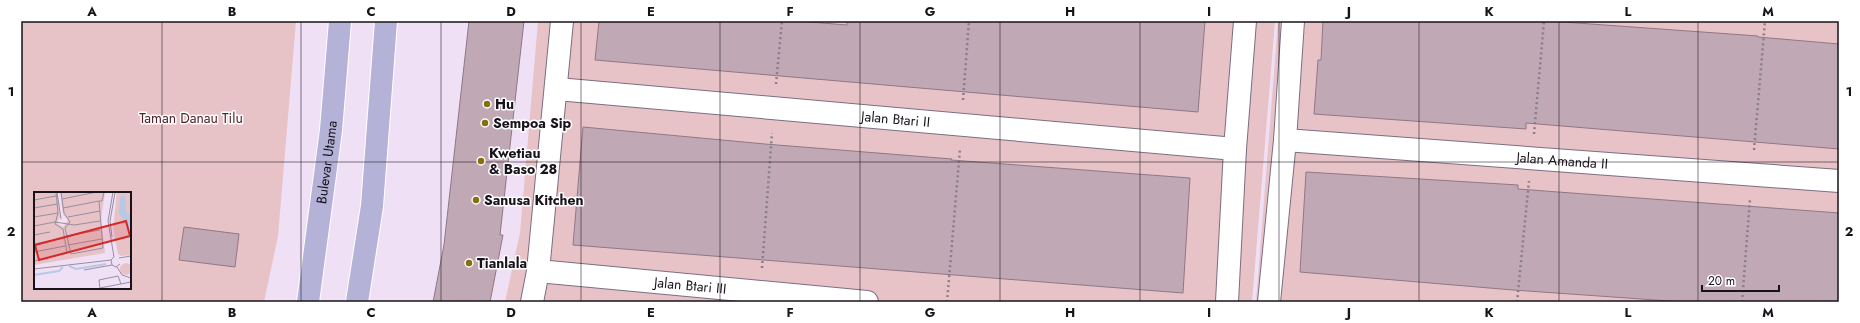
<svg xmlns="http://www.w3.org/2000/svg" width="1860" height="323" font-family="Jost,sans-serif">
<rect width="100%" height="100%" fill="#efe0f6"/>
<g fill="#e7c3c7" fill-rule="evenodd">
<path d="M21,21H296L278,236L264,302H21ZM35,193H130V288H35Z"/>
<path d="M538,21H1275L1252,302H505L520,233Z"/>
<path d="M1278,21H1839V302H1256Z"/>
</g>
<g fill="#c0a8b5" stroke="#8f7885">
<path d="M469,21H524L500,235H503L490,302H433L444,245Z"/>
<path d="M599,21H797L847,25V21H1205L1198,112L595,60Z"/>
<path d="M1323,21H1549L1758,36V37L1839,44V149L1526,123V129L1314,114L1318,60H1321Z"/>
<path d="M583,127L765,144L952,159L951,160L1190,178L1183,293L573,245Z"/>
<path d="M1306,172L1518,185V189L1839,213V302H1684L1513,290L1300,272Z"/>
<path d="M184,227L239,234L235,267L179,260Z"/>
</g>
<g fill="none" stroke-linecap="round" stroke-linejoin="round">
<defs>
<g id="minor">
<path id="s1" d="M557,89L1235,149"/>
<path id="s2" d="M1285,140L1839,181"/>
<path id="s3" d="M538,271L867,302"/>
<path d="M532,302L538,271L562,21"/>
<path d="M1227,302L1235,149L1245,21"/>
<path d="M1269,302L1285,140L1293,21"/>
</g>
<g id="major">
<path id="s4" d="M308,302L331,130L340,21"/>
<path d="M357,302L372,206L386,21"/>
</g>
</defs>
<use href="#minor" stroke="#7c6e82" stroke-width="24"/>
<use href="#major" stroke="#fff" stroke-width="24"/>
<g stroke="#887d8c" stroke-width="2.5" stroke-dasharray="2 3" stroke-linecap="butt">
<path d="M776,84L782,21"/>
<path d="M963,100L969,21"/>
<path d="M1534,134L1544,21"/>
<path d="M1754,150L1765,21"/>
<path d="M762,268L772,133"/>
<path d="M947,302L960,149"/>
<path d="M1517,302L1529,181"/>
<path d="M1742,302L1750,199"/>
</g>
<use href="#minor" stroke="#fff" stroke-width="22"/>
<use href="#major" stroke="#b5b2d7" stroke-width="22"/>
</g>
<path fill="none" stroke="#18121a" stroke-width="1" stroke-opacity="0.55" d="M162,21V302M301,21V302M441,21V302M581,21V302M720,21V302M860,21V302M1000,21V302M1140,21V302M1279,21V302M1419,21V302M1559,21V302M1698,21V302M21,162H1839"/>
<g fill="#84700f" stroke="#fff" stroke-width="1.5">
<circle cx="487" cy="104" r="4"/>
<circle cx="485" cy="123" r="4"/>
<circle cx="481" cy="161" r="4"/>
<circle cx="476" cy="200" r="4"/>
<circle cx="469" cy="263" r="4"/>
</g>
<g text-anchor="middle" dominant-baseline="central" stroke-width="3" stroke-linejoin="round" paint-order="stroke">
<g font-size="14" font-weight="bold" fill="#18121a" stroke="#fff" text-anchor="start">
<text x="495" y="104">Hu</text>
<text x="493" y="123">Sempoa Sip</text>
<text x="489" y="153">Kwetiau<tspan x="489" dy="16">&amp; Baso 28</tspan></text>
<text x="484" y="200">Sanusa Kitchen</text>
<text x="477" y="263">Tianlala</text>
</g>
<g font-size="14" fill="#512029" stroke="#fff">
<text x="191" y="118">Taman Danau Tilu</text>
</g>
<g font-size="14" fill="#18121a" stroke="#fff">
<text stroke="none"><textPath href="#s1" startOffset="340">Jalan Btari II</textPath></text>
<text stroke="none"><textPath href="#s2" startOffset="278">Jalan Amanda II</textPath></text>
<text stroke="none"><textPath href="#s4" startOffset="141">Bulevar Utama</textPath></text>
<text stroke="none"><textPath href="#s3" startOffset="153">Jalan Btari III</textPath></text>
</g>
</g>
<g transform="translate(34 192)">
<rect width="97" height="97" fill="#efe0f6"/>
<path d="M0,0H23L26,24L23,31L29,35L34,28L29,22L26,0H71L67,27L71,61L0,73ZM83,0H97V63L87,64L84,62L79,36ZM86 77a6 6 0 1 1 12 0a6 6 0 1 1-12 0Z" fill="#e7c3c7"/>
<path d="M89,3L92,6V19L96,23L97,43L93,32L85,22L86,6Z" fill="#b7c9e4"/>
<path fill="none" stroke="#b7c9e4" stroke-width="2" d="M35,74L42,77L72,72M0,83L25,79L29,75"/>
<path fill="none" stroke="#998e9e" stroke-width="1" d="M23,0L27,27M27,0L30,21L36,30L31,36L37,62L69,56L65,9H68L70,0M79,0L74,29L80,65M28,7L63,0M0,8L22,4M0,16L23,12M29,16L65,9M0,25L24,21M34,25L66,19M0,34L21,30L40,33L66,29M0,43L16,40M32,44L66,38M78,45L76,29L81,1M0,52L30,46M34,53L68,47M0,60L31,54M80,65L77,68L78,73L82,75L86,72M85,66L97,64M0,69L33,61L29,37L21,32L24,21L22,0M83,75L88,83L97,86M0,77L77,68M50,78L78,73M66,96L97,90M66,97L65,88L84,84L87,92"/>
<path fill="#d62828" fill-opacity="0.15" stroke="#d62828" stroke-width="2" d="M92,29L96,44L5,68L1,53Z"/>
<rect width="97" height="97" fill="none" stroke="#18121a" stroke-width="2"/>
</g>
<rect width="1860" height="323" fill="none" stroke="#ffffff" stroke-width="44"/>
<path d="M1702 285v6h77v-6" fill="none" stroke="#18121a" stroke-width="2"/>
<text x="1708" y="285" font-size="12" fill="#18121a" stroke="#ffffff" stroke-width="3" paint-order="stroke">20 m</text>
<rect x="22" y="22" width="1816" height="279" fill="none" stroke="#18121a" stroke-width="1.5"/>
<g font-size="13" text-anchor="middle" font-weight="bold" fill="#18121a">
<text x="92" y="16">A</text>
<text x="232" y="16">B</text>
<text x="371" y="16">C</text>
<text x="511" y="16">D</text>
<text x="651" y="16">E</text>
<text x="790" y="16">F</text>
<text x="930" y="16">G</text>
<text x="1070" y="16">H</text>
<text x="1209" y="16">I</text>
<text x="1349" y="16">J</text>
<text x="1489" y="16">K</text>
<text x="1628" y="16">L</text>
<text x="1768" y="16">M</text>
<text x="11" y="96">1</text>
<text x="1849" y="96">1</text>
<text x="11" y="236">2</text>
<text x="1849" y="236">2</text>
<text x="92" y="317">A</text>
<text x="232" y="317">B</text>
<text x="371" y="317">C</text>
<text x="511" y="317">D</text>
<text x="651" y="317">E</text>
<text x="790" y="317">F</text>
<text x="930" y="317">G</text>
<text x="1070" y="317">H</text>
<text x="1209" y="317">I</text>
<text x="1349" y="317">J</text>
<text x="1489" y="317">K</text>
<text x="1628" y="317">L</text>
<text x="1768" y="317">M</text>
</g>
</svg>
